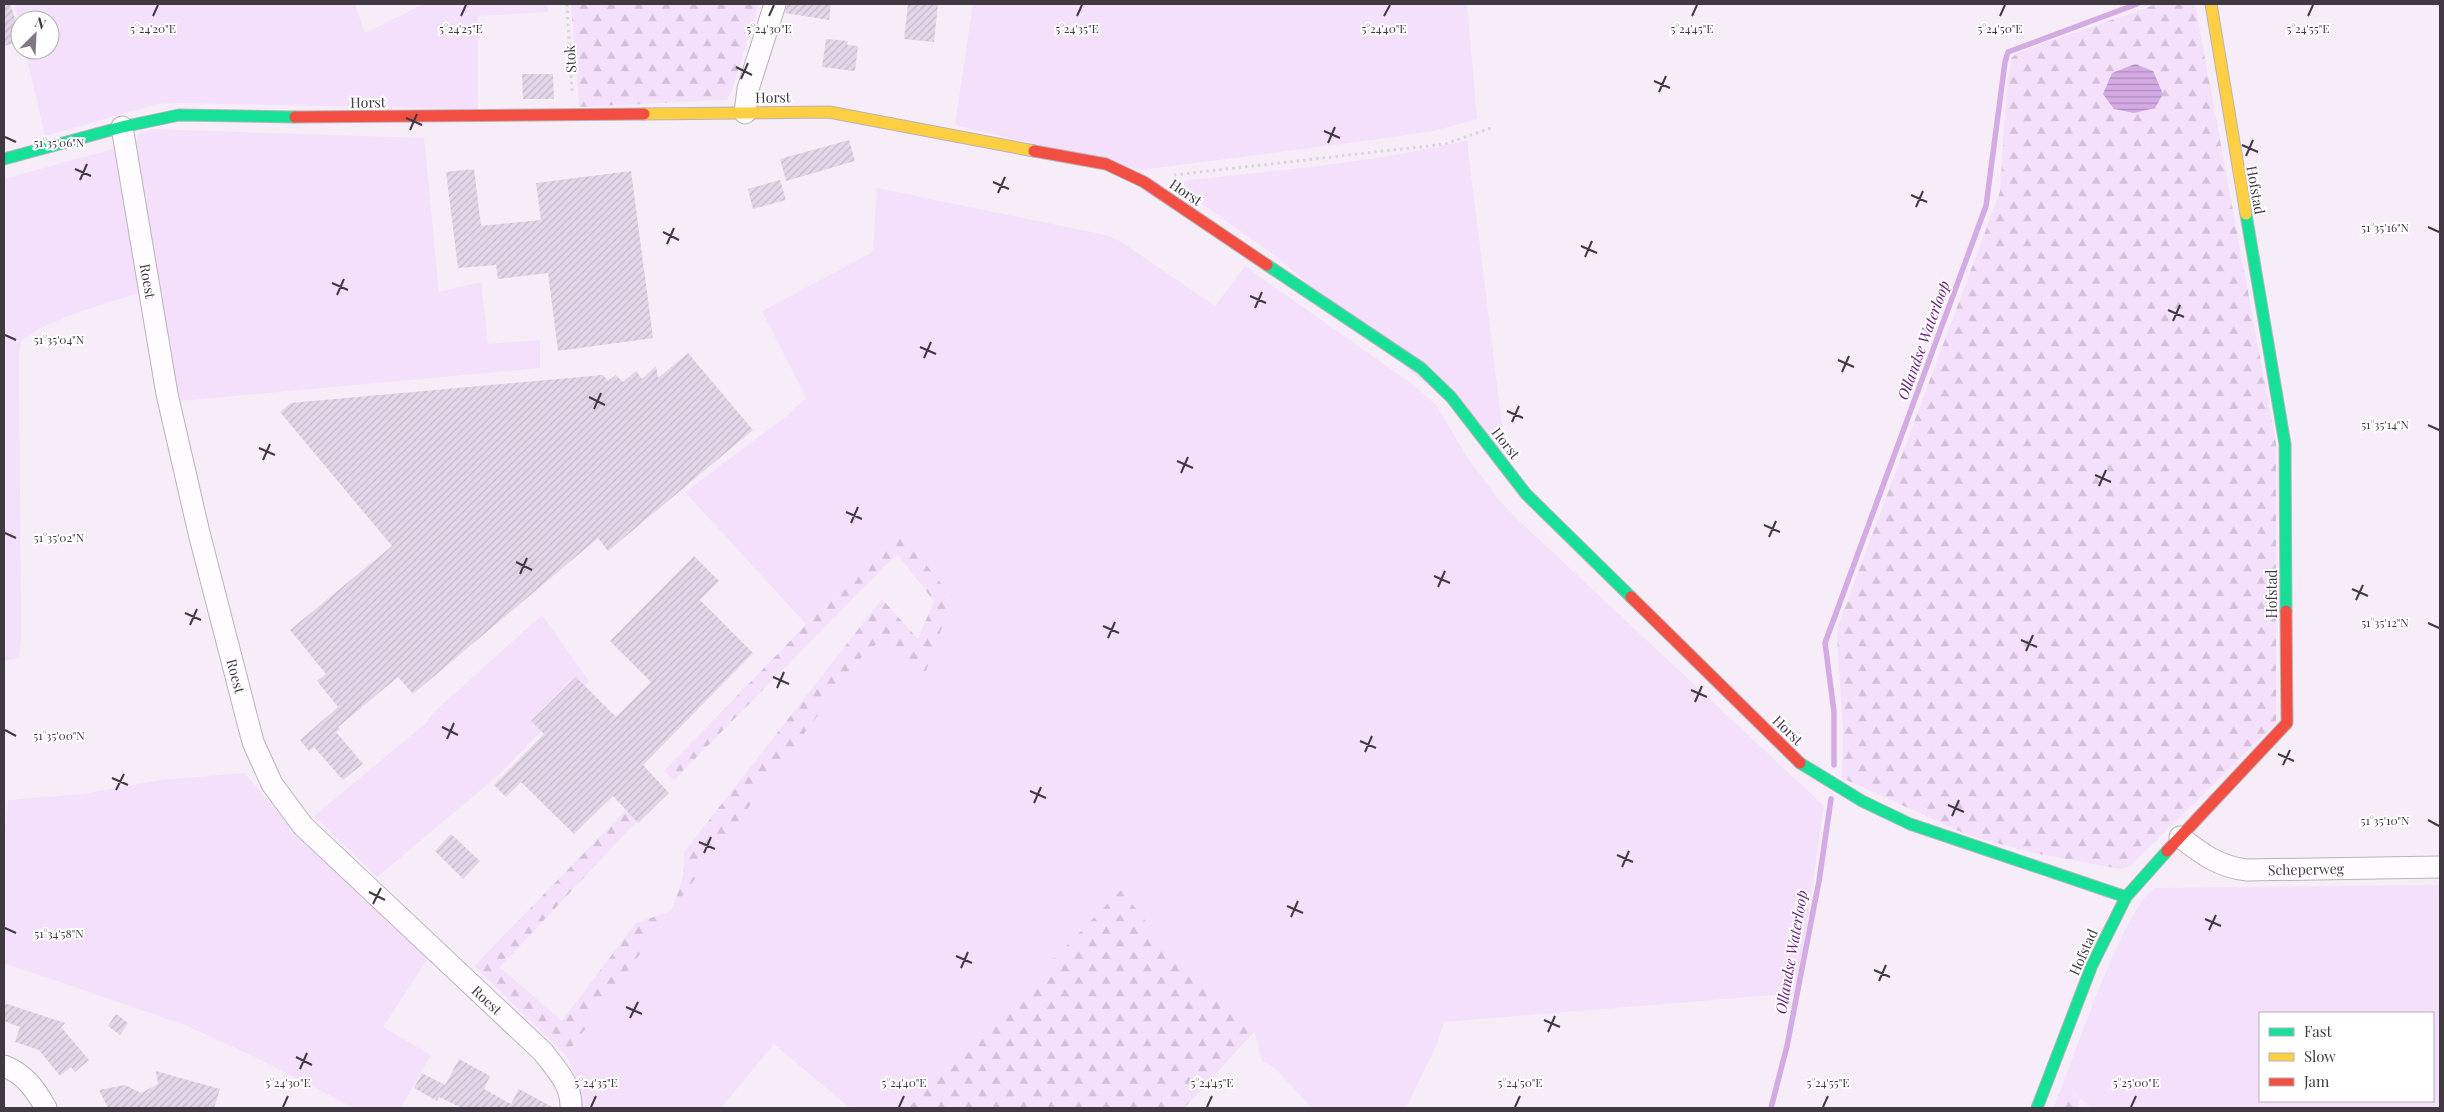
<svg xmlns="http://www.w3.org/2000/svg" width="2444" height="1112" font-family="'Playfair Display',serif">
<defs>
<pattern id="forest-firs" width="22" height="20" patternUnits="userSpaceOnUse" patternTransform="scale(1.25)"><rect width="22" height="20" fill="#f4e0fb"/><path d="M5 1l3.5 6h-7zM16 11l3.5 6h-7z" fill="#d2c1d8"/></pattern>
<pattern id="water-rules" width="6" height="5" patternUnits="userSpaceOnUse" patternTransform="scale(1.25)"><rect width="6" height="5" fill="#d4aae4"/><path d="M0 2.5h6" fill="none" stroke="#ad8bba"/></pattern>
<pattern id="building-hatch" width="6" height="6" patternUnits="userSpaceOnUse" patternTransform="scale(1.25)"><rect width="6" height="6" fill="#e3d6e8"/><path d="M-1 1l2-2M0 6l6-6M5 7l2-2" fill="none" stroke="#c4b8c8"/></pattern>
</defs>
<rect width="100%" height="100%" fill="#f6edf9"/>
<g fill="#f4e0fb" fill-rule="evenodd">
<path d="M14,4H355L365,33L424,4H547L548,12L478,16V109L176,103L157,104L45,136L25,50H50V20H20V28Z"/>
<path d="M973,4H1467L1477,119L1434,131L1372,140L1141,170L955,125Z"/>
<path d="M151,129L424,138L439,292L481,282L488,344L540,340V368L179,401L136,141L139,134Z"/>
<path d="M1468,140V150L1506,457L1478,428L1274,255L1177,186L1178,183L1182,181C1277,170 1374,163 1468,140Z"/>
<path d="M116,148L141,293C109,302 44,320 21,342L19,354L21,637L19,658L4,661V179Z"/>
<path d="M877,188L1106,235L1120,241L1215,306L1245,266L1415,386L1437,406L1467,457L1499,500L1516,518L1824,806L1797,993L1444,1022L1437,1044L1406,1108H1312L1275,1068L1262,1061L1253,1026L1167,948L1121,891L908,1108H850L774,1044L721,1108H577C578,1087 576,1073 566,1055L741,815L867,650L877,644L895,648L923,679L953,598L898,531L806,624L685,492L788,415L806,398L762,311L871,253L873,249Z"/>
<path d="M542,615L589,681L501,773L377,877L314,816L425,724L434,712Z"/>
<path d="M245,773C298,841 365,898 429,957L383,1027L431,1055L401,1108H354L263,1061L185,1025L4,963V846L8,800L83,794L160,780Z"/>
<path d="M2440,885V1108H2091L2063,1083C2079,1043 2124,909 2154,888ZM2260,1013H2433V1101H2260Z"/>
</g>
<g fill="url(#forest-firs)">
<path d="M571,4H759L732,90L727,100L579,107Z"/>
<path d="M2157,4H2195L2276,444V723L2129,867L2120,869L2029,852L1968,835L1842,778L1843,730L1837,638L1838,626L2000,192L2007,82L2012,57L2019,52Z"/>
<path d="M898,530L953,598L923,679L895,648L877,644L867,650L720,845L566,1055L474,966L627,809L638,820L500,967L562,1021L636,923L671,911C679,891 686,874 684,852L882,599L918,639L934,601L897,554L674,780L664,771Z"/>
<path d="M1121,890L1167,948L1253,1026L1255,1031L1184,1108H908Z"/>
<path d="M2063,1083L2080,1099L2077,1108H2054Z"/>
</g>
<path fill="url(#water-rules)" d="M2135,64L2153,71L2163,94L2155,108L2134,113L2114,109L2103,94L2112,73Z"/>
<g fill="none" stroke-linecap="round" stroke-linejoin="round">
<g stroke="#d4aae4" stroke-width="5.5">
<path d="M1834,765V712L1825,643L1986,206L2005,62L2008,52L2137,4"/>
<path d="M1771,1108L1787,1046L1819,881L1831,799"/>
</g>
</g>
<g fill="url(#building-hatch)">
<path d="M4,4H10L20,33V41L4,46Z"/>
<path d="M787,4H831L829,20L785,13Z"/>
<path d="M908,4H938L934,42L904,39Z"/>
<path d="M826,39L848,41L847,45L858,46L855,71L822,67Z"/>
<path d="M522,74H553L554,99H523Z"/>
<path d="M849,140L855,161L786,181L780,159Z"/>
<path d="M474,169L481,226L541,220L536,183L631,171L653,338L558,351L548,273L498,279L496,265L458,268L446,172Z"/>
<path d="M780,180L786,200L753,209L748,189Z"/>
<path d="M688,353L753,430L608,551L598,538L413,694L398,677L338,727L340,729L336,732L363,764L343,780L314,747L309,751L300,740L338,707L317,681L326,674L290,630L392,546L280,412L291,403L603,375L608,381L616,375L623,382L636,371L642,379L656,366L658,378Z"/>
<path d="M694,556L719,581L700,600L753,653L643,765L669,793L638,823L613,796L574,834L521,782L506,797L494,785L544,734L531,721L576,677L616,717L651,682L610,641Z"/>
<path d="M451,834L480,861L463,879L435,851Z"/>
<path d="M4,1003L65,1023L61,1027L89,1060L75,1072L71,1067L60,1076L39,1050L15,1042L20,1027L4,1021Z"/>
<path d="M116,1014L128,1023L120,1035L108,1026Z"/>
<path d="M459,1059L490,1076L484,1089L511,1104L519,1089L554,1108H462L439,1097L437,1101L414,1088L422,1073L445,1085Z"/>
<path d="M156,1071L220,1089L214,1108H108L99,1090L125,1085L141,1093L158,1084Z"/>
</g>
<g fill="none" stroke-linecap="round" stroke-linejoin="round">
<defs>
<g id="street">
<path d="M745,113L748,89L775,4"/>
<path d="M122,127L167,394L199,533L253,742L272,784L303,826L543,1052C556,1069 572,1085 571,1108"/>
<path d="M2180,837C2202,854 2219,867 2247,870L2440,867"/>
<path d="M4,1066C25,1074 35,1089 46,1108"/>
</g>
<g id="fast">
<path d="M4,159L122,127L179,115L295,117"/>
<path d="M2246,214L2285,444L2286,611"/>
<path d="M1267,265L1421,368L1451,397L1526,494L1631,597"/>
<path d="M1800,763L1862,801L1910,824L2126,897"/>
<path d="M2037,1108L2092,965L2126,897L2167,851"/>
</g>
<g id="slow">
<path d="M2211,4L2246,214"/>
<path d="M644,114L829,112L1034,151"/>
</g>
<g id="jam">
<path d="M295,117L644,114"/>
<path d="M1034,151L1106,164L1144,182L1267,265"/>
<path d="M1631,597L1800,763"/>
<path d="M2167,851L2287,723L2286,611"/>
</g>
</defs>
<use href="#street" stroke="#b9b2bb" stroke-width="23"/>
<use href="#fast" stroke="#b9b2bb" stroke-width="13"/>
<use href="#slow" stroke="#b9b2bb" stroke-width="13"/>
<use href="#jam" stroke="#b9b2bb" stroke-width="13"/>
<g stroke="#d9d6da" stroke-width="3" stroke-dasharray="2.5 4" stroke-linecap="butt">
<path d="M567,4L572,91"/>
<path d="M1174,175L1445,144L1491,128"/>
</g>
<use href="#street" stroke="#fefcfe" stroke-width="21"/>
<use href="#fast" stroke="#16e098" stroke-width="11"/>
<use href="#slow" stroke="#ffcf43" stroke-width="11"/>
<use href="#jam" stroke="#f24e42" stroke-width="11"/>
</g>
<path fill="none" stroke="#403942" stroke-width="2" d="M153,16L158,5M461,16L466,5M769,16L774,5M1077,16L1082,5M1384,16L1390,5M1692,16L1697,5M2000,16L2005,5M2308,16L2313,5M736,67L752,75M741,79L748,63M1654,81L1670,88M1659,92L1666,76M406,118L422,125M410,130L417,114M1324,131L1340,138M5,137L16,142M1328,143L1335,127M2242,145L2258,152M2246,156L2253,140M75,169L91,176M80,180L87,164M993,182L1009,189M998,193L1005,177M1911,195L1927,202M1916,207L1923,191M2428,227L2439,232M663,232L679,240M667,244L674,228M1581,246L1597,253M1585,257L1592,241M332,283L348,290M337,295L344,279M1250,296L1266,303M1255,308L1262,292M2168,310L2184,317M2173,321L2180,305M5,335L16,340M920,347L936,354M924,358L931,342M1838,360L1854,367M1842,372L1849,356M589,397L605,405M594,409L601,393M1507,411L1523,418M1512,422L1519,406M2428,425L2439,430M259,448L275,455M263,460L270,444M1177,461L1193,468M1181,473L1188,457M2095,475L2111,482M2099,486L2106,470M846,512L862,519M851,523L858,507M1764,525L1780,532M5,533L16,538M1769,537L1776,521M516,562L532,570M520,574L527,558M1434,576L1450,583M1438,587L1445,571M2352,589L2368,596M2356,600L2363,585M185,613L201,620M2428,623L2439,628M190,625L197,609M1103,626L1119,633M1108,638L1115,622M2021,640L2037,647M2026,651L2033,635M773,677L789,684M777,688L784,672M1691,690L1707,697M1695,702L1702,686M442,727L458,735M5,730L16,736M447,739L454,723M1360,741L1376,748M1365,752L1372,736M2278,754L2294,761M2283,765L2290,750M112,778L128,785M116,790L124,774M1030,791L1046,798M1034,803L1041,787M1948,805L1964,812M1952,816L1959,800M2428,820L2439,826M699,842L715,849M704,853L711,837M1617,855L1633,862M1622,867L1629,851M369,892L385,900M373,904L381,888M1287,906L1303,913M1291,917L1298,901M2205,919L2221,926M5,928L16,933M2209,930L2216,915M956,956L972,963M961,968L968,952M1874,970L1890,977M1879,981L1886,965M626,1007L642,1014M630,1018L638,1002M1544,1020L1560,1027M1548,1032L1555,1016M296,1057L312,1065M300,1069L307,1053M283,1107L288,1096M591,1107L596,1096M899,1107L904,1096M1207,1107L1212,1096M1515,1107L1520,1096M1823,1107L1828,1096M2131,1107L2136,1096"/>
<g text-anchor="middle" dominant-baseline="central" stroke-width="4" stroke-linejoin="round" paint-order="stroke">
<g font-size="14" fill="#403942" stroke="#fff">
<text transform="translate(570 59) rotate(-94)">Stok</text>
<text transform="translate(773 97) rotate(-1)">Horst</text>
<text transform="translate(368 102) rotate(-1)">Horst</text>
<text transform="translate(2256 190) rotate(80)">Hofstad</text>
<text transform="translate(1186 192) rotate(34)">Horst</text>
<text transform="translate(148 281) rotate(80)">Roest</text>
<text transform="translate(1506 443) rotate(52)">Horst</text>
<text transform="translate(2271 594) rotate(-90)">Hofstad</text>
<text transform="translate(236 676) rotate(75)">Roest</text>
<text transform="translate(1788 730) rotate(44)">Horst</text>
<text transform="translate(2306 869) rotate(-1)">Scheperweg</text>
<text transform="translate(2083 952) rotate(-66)">Hofstad</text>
<text transform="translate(487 1000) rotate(43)">Roest</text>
</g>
<g font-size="15" font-style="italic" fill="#67227e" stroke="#fff">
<text transform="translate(1923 340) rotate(-70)">Ollandse Waterloop</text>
<text transform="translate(1791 952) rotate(-80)">Ollandse Waterloop</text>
</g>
</g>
<g font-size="12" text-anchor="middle" fill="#403942" stroke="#fff" stroke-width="4" stroke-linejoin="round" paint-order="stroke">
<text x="769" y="33">5°24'30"E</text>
<text x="1077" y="33">5°24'35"E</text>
<text x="1384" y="33">5°24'40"E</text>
<text x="1692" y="33">5°24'45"E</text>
<text x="2000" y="33">5°24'50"E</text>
<text x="2308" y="33">5°24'55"E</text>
<text x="153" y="33">5°24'20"E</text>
<text x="461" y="33">5°24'25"E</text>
<text x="59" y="147">51°35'06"N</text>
<text x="2385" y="232">51°35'16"N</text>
<text x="59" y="344">51°35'04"N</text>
<text x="2385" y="429">51°35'14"N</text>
<text x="59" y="542">51°35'02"N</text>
<text x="2385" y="627">51°35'12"N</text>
<text x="59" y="740">51°35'00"N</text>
<text x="2385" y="825">51°35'10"N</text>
<text x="59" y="938">51°34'58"N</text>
<text x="288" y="1087">5°24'30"E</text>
<text x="596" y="1087">5°24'35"E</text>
<text x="904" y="1087">5°24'40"E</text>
<text x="1212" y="1087">5°24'45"E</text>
<text x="1520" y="1087">5°24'50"E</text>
<text x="1828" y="1087">5°24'55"E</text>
<text x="2136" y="1087">5°25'00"E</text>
</g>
<rect width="2444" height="1112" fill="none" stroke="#403942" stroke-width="10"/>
<rect x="2259" y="1012" width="175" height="90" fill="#ffffff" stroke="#b3b0b3"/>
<rect x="2269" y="1028" width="25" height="8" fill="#16e098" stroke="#b3b0b3"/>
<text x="2304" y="1037" font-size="15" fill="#403942">Fast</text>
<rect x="2269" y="1053" width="25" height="8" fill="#ffcf43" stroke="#b3b0b3"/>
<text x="2304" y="1062" font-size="15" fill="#403942">Slow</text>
<rect x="2269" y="1078" width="25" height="8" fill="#f24e42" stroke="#b3b0b3"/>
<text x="2304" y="1087" font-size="15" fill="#403942">Jam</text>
<g transform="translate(35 35) rotate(24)"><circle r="24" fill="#ffffff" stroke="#b3b0b3"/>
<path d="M0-4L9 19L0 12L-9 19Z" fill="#807882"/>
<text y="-8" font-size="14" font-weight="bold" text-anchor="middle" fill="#403942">N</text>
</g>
</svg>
